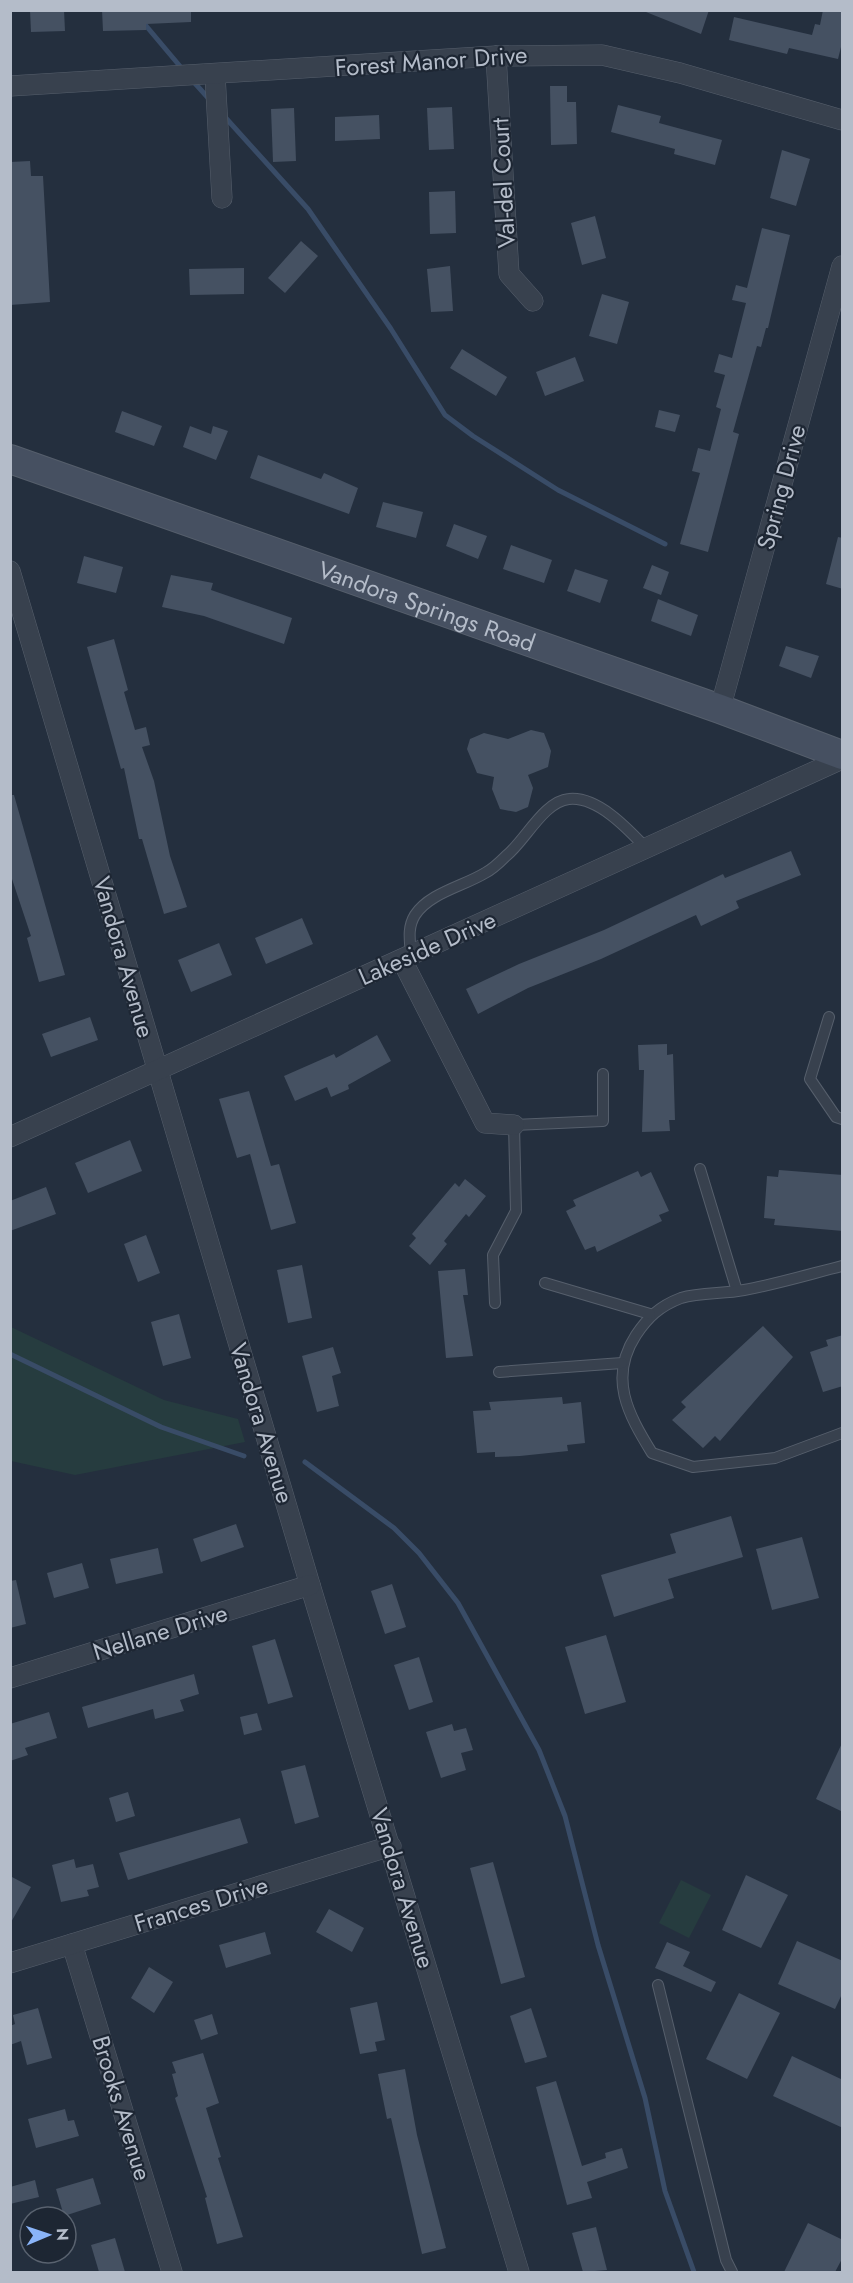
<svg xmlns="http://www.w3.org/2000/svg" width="853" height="2283" font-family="Jost,sans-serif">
<rect width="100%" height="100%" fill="#242f3e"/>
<g fill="#263c3f">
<path d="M11,1327L164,1400L238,1419L245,1442L75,1475L11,1461Z"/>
<path d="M681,1880L711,1895L689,1938L659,1923Z"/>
</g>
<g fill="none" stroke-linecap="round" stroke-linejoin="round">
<g stroke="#394c67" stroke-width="5">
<path d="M142,21L184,71"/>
<path d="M192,80L210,100"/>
<path d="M224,116L308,209L391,329L445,415L473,436L558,490L665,544"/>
<path d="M10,1354L161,1427L244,1456"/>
<path d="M305,1462L394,1528L419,1553L458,1603L539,1750L565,1816L598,1945L645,2098L665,2191L694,2272"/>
</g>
</g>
<g fill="#455162">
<path d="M30,10H64L65,31L31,32Z"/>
<path d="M102,10H191V22L146,24V30L103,31Z"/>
<path d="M641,10H709L701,34Z"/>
<path d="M823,10H843V39L838,59L789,48L787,54L729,40L734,17L812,35L815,24L820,25Z"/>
<path d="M550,86H567V102H576L577,144L551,145Z"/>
<path d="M618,105L661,116L659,123L722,140L715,165L674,154L675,149L611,132Z"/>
<path d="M452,107L454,149L429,150L427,108Z"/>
<path d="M294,108L296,161L273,162L271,109Z"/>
<path d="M379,115L380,139L335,141V117Z"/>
<path d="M782,150L810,159L796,206L770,198Z"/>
<path d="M30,161L31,176H43L50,302L10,305V162Z"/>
<path d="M455,191L456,233L430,234L429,192Z"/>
<path d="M595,216L606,258L582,265L571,223Z"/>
<path d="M762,228L790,235L768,328H766L761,347L757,346L733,432L739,434L708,552L680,544L700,473L692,471L698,448L710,451L721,409L716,407L725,375L714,372L719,354L732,358L746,303L732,300L736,285L747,288Z"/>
<path d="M301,241L318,256L285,293L268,278Z"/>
<path d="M450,266L453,311L431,312L427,269Z"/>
<path d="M244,268V294L190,295L189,269Z"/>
<path d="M602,294L629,302L617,344L589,336Z"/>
<path d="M462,349L507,377L496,396L450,368Z"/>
<path d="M575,357L584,381L545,396L536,372Z"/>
<path d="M659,410L680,415L675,432L655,427Z"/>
<path d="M122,411L162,426L154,446L115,432Z"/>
<path d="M190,426L211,434L213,426L228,431L216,460L183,447Z"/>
<path d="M258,455L321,479L324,473L358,488L349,514L250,478Z"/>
<path d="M383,502L423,512L416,538L376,527Z"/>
<path d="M454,524L487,536L478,559L446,546Z"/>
<path d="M838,537L843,538V589L826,584Z"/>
<path d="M511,545L552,560L544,583L503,569Z"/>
<path d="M84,556L123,567L116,593L77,583Z"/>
<path d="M652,565L669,572L661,595L643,588Z"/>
<path d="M575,569L608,580L600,603L567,591Z"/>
<path d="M171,575L213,583L211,590L292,618L284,644L204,616L162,607Z"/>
<path d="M658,599L698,615L691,636L651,621Z"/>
<path d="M114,639L128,690L124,692L135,730L146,727L150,745L142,747L154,781L170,856L187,907L164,914L142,839H139L124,768L121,769L87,647Z"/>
<path d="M786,646L819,656L811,678L779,666Z"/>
<path d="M531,730L544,733L551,751L548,767L528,775L533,788L528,807L516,812L500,809L492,789L494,777L477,773L467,749L470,739L484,733L508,739Z"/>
<path d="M10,795H14L65,975L39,982L27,938L31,936L10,873Z"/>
<path d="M791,851L801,875L736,901L739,908L701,926L696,915L601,959L528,988L478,1014L466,989L519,964L604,930L723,874L725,878Z"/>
<path d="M302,918L313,944L266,964L255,938Z"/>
<path d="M219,943L232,975L191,992L178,960Z"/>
<path d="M90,1017L98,1040L51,1057L42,1034Z"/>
<path d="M377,1035L391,1061L348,1085L349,1089L331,1097L327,1087L295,1101L284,1076L334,1054L336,1058Z"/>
<path d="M667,1044V1055L673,1054L675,1120H669L670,1131L642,1132L644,1070H639L638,1045Z"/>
<path d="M249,1091L271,1166L279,1164L296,1223L271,1230L250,1154L237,1158L219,1099Z"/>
<path d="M130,1140L142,1171L88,1193L75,1163Z"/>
<path d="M779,1170L843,1175V1231L774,1225L775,1219L764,1218L767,1176L778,1177Z"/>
<path d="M638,1171L641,1177L651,1172L669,1211L659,1215L662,1221L597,1252L595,1246L585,1250L566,1211L576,1206L573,1200Z"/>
<path d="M465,1179L486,1196L469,1217L466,1214L444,1241L447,1244L430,1265L409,1246L416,1238L412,1234L455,1183L459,1187Z"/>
<path d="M46,1187L56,1214L10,1231V1201Z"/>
<path d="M146,1235L160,1273L138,1282L124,1244Z"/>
<path d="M302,1265L312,1318L288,1323L277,1270Z"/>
<path d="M465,1269L468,1295H463L473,1356L446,1358L438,1271Z"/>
<path d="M179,1314L191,1358L163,1366L151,1322Z"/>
<path d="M763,1326L793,1357L720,1441L715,1436L703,1448L672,1420L686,1407L681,1402Z"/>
<path d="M843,1335V1386L823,1392L810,1352L828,1346L826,1340Z"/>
<path d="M333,1347L341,1373L332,1376L339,1406L317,1412L302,1356Z"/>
<path d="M562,1397L563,1404L581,1402L585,1443L567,1445L568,1451L520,1456L495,1457V1452L477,1453L473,1411L491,1410L489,1402Z"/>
<path d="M731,1516L743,1557L668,1579L674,1598L614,1617L601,1575L676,1553L670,1534Z"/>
<path d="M236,1524L244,1547L201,1562L193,1539Z"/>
<path d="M802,1537L819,1598L772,1610L756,1549Z"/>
<path d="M158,1548L163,1573L116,1584L110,1559Z"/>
<path d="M82,1563L89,1588L54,1598L47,1573Z"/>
<path d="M16,1580L26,1624L10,1628V1581Z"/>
<path d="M392,1584L406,1627L385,1634L371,1591Z"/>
<path d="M606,1635L626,1702L585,1714L565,1647Z"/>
<path d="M275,1639L293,1697L268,1704L252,1646Z"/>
<path d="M419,1657L433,1702L409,1710L394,1665Z"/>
<path d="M194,1674L199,1694L180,1700L184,1711L155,1719L153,1709L88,1728L82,1707Z"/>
<path d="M49,1712L57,1738L25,1748L28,1755L10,1761V1724Z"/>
<path d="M257,1713L262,1730L244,1735L240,1717Z"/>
<path d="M452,1724L454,1731L466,1728L473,1750L461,1753L466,1770L441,1778L426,1732Z"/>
<path d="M843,1741V1812L816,1799Z"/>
<path d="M305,1765L319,1817L295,1824L281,1771Z"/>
<path d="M128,1792L135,1816L116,1822L109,1798Z"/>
<path d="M240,1818L248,1843L128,1880L119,1853Z"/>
<path d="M74,1859L76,1868L93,1864L99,1887L87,1890L89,1896L61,1902L52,1865Z"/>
<path d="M493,1862L525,1977L501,1984L470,1868Z"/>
<path d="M746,1875L788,1895L761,1948L722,1930Z"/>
<path d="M10,1876L31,1887L10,1924Z"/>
<path d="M329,1909L364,1928L352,1952L316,1932Z"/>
<path d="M265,1932L271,1954L226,1968L219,1945Z"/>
<path d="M797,1941L843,1961V1992L835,2009L778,1984Z"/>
<path d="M667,1942L690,1952L683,1966L716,1982L711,1992L655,1968Z"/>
<path d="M149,1967L173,1982L154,2013L131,1998Z"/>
<path d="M739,1993L780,2013L747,2079L706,2059Z"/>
<path d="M377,2002L385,2040L375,2042L377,2051L360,2054L350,2008Z"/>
<path d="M38,2008L52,2058L27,2065L21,2041L10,2045V2026L15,2024L13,2015Z"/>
<path d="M531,2008L547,2057L525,2063L510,2016Z"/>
<path d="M212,2014L218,2034L201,2040L194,2020Z"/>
<path d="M203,2053L219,2103L206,2108L221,2157L218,2158L243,2237L217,2244L205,2198L207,2197L175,2098L178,2096L172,2074L176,2073L172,2062Z"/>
<path d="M792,2056L843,2080V2128L773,2096Z"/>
<path d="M405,2069L417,2135L446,2248L422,2254L391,2118L387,2119L378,2074Z"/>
<path d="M556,2081L582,2166L606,2158L605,2153L622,2148L628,2168L587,2182L592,2198L567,2205L536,2087Z"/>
<path d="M65,2109L68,2121L74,2120L79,2136L36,2148L28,2119Z"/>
<path d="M93,2178L101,2204L64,2216L56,2189Z"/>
<path d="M35,2180L39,2197L10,2204V2187Z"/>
<path d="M808,2223L843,2240V2257L835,2272H784Z"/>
<path d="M596,2227L607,2270L583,2272L572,2233Z"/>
<path d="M115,2238L125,2272H99L91,2245Z"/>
</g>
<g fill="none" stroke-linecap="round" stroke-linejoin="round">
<defs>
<g id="lane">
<path d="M411,955C410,941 407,928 415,915C429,893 464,886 485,873C493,869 500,862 506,856C525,841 544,801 569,799C598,796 629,830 647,849"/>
<path d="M829,1017L810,1079L836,1117L842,1119"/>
<path d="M700,1169L737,1291"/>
<path d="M842,1266C810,1274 777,1284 744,1290C724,1294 700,1292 681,1298C660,1306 648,1317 636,1335C608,1378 628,1414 652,1453L693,1467L775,1458L842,1433"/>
<path d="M545,1283L650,1314"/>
<path d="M495,1303L493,1255L516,1211L514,1125L603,1121V1074"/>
<path d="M499,1372L622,1363"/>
<path d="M658,1985L726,2260L732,2272"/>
</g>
<g id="street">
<path d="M496,56L509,274L533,301"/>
<path d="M215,75L222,198"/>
<path d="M10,86L496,56L602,55L680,73L842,120"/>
<path d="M10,571L310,1585L519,2272"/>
<path d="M720,709L842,266"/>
<path d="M402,960L485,1123L514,1125"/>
<path d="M10,1137L842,759"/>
<path d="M10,1678L310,1585"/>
<path d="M72,1944L172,2272"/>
<path d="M10,1963L391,1846"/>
</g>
<g id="secondary">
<path id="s1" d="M10,459L720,709L842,755"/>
</g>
</defs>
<use href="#lane" stroke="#565f6c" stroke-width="12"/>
<use href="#street" stroke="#565f6c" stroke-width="21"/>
<use href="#secondary" stroke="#565f6c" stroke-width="30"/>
<use href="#lane" stroke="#38414e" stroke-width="10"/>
<use href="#street" stroke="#38414e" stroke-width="20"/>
<use href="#secondary" stroke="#465061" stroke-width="28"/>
</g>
<g text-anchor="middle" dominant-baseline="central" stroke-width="4.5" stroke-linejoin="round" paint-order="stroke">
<g font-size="24" fill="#b4bcc9" stroke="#1d2633">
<text transform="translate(431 61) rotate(-4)">Forest Manor Drive</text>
<text transform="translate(503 183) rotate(-93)">Val-del Court</text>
<text transform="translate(781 487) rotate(-75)">Spring Drive</text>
<text stroke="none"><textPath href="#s1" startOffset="442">Vandora Springs Road</textPath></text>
<text transform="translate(427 948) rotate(-24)">Lakeside Drive</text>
<text transform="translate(124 957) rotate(74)">Vandora Avenue</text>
<text transform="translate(262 1423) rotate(73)">Vandora Avenue</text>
<text transform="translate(160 1632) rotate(-17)">Nellane Drive</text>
<text transform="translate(403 1888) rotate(73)">Vandora Avenue</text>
<text transform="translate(201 1904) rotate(-17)">Frances Drive</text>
<text transform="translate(122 2108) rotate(73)">Brooks Avenue</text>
</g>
</g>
<rect width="853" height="2283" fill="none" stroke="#b4bcc9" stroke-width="24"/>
<g transform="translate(48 2235) rotate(88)"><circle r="28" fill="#1d2633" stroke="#59626f" stroke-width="1.5"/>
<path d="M0-4.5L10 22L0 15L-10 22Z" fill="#8ab4f8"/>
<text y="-9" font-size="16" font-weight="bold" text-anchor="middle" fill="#b4bcc9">N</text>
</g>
</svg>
